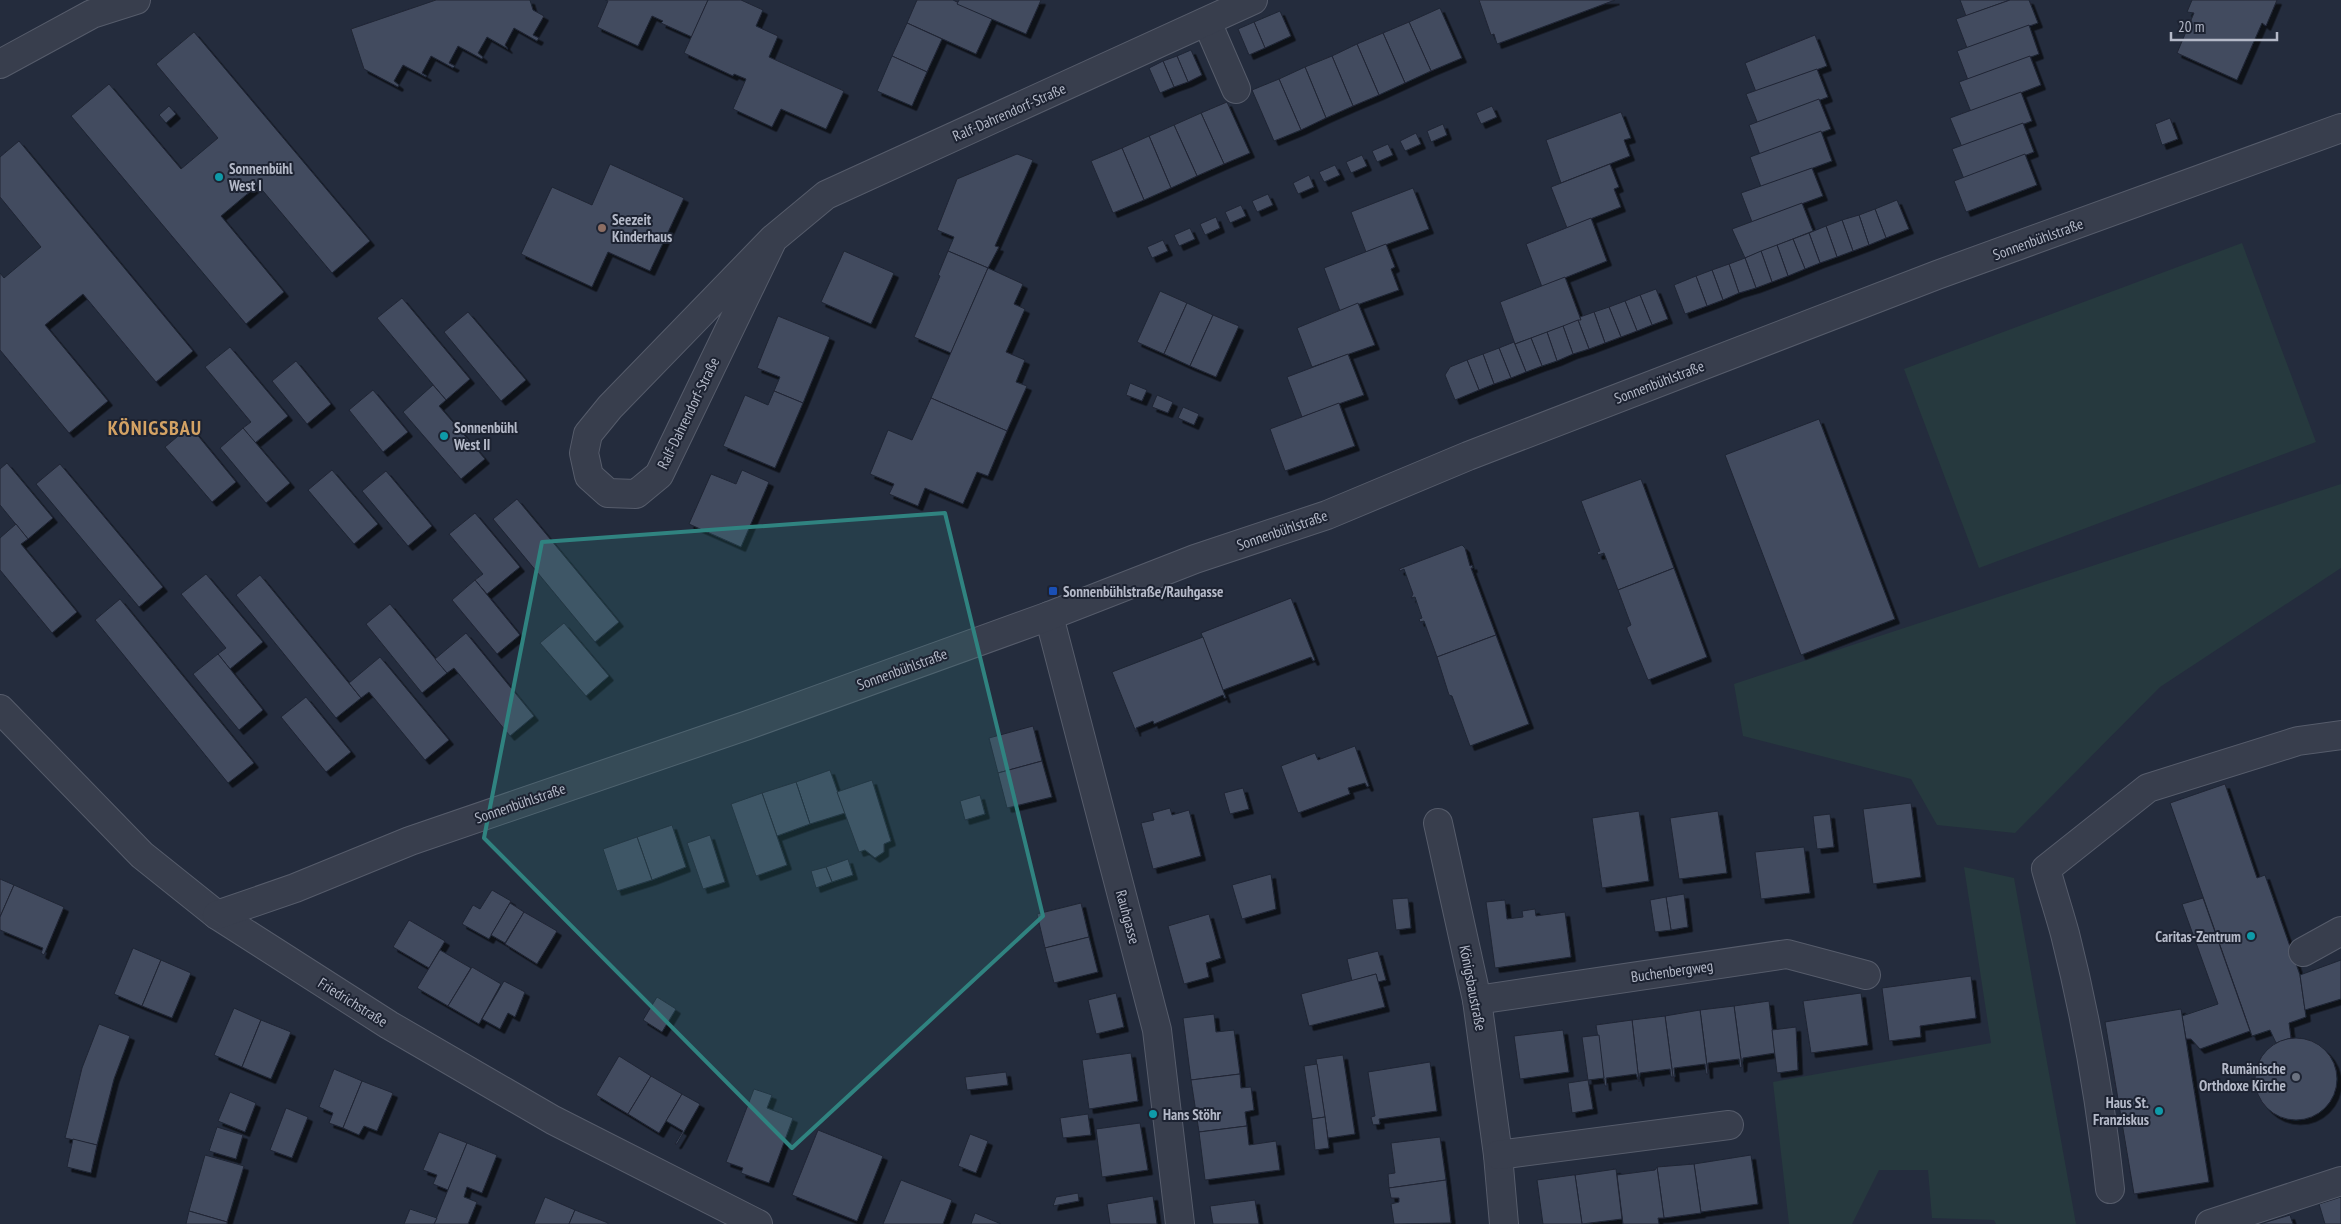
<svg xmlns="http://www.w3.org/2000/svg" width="2341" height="1224" font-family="'PT Sans Narrow',sans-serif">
<defs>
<filter id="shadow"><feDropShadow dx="4.5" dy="4.5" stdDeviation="0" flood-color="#0009"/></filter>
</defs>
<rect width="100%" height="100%" fill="#242c3d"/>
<g fill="#26393e">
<path d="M2242,243L2316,442L1979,568L1904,369Z"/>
<path d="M2341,484V568L2160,687L2015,833L1937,825L1911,779L1743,736L1734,684Z"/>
<path d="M1964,867L2014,878L2076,1224H1996L1994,1220L1932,1218L1928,1170H1879L1852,1224H1789L1773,1082L1991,1043Z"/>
</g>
<g fill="#434b5f" stroke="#1f2534" filter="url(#shadow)">
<path d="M436,0H530L533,10L544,16L533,35L539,38L537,41L514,28L505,45L508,49L487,37L478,53L483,57L482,59L458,46L449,63L455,66L453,68L431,56L422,73L427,76L426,77L403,65L394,81L399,85L398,87L364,69L351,29Z"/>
<path d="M605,0H708L692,37L661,23L663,21L652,16L638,46L597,27L608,1Z"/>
<path d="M708,0H741L763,10L756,26L778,36L769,57L844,91L826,129L781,109L772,127L733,109L746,79L734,74L733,76L684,53Z"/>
<path d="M917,0H953L992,19L976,54L907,23Z"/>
<path d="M959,0H1041L1026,34L957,4Z"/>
<path d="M1479,0H1615L1497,44L1494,34L1491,35Z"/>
<path d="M1960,0H2010L1966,16Z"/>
<path d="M2010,0H2029L2038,23L1967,48L1956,19Z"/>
<path d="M2192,0H2277L2266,26L2262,23L2237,80L2177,53L2194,13L2187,12Z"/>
<path d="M1440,8L1462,58L1431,71L1409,22Z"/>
<path d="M1280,11L1291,36L1265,48L1254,22Z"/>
<path d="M1254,22L1265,48L1249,55L1238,29Z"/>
<path d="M1409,22L1431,71L1405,83L1383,33Z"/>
<path d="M907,23L942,39L927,72L892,56Z"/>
<path d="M2029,25L2039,54L1968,80L1957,51Z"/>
<path d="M194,32L370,241L332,273L258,185L221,216L284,292L246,324L71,116L109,84L181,169L218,138L156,64Z"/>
<path d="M1383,33L1405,83L1379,95L1357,44Z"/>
<path d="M1815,35L1827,66L1756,92L1745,63Z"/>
<path d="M1357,44L1379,95L1353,106L1332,56Z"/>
<path d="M1191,50L1202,75L1188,82L1177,56Z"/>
<path d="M892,56L927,72L912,106L877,91Z"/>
<path d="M1177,56L1188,82L1174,87L1163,61Z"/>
<path d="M1332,56L1353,106L1326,118L1305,67Z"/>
<path d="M2030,56L2041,85L1971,112L1959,82Z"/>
<path d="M1163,61L1174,87L1160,93L1149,68Z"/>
<path d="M1305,67L1326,118L1301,130L1279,79Z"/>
<path d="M1817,69L1828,97L1758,124L1746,94Z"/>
<path d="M1279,79L1301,130L1274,141L1252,90Z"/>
<path d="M2021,92L2032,121L1962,147L1950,118Z"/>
<path d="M1819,99L1831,129L1760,155L1749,125Z"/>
<path d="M1227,102L1250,153L1224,164L1201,113Z"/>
<path d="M169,106L176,114L166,123L159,115Z"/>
<path d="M1492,106L1497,117L1481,124L1476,113Z"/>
<path d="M1621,112L1631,138L1624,140L1630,156L1561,183L1546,140Z"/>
<path d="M1201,113L1224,164L1197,176L1174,125Z"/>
<path d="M2170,118L2178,139L2162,145L2155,124Z"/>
<path d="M2023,123L2034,152L1964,179L1952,149Z"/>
<path d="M1443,124L1447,135L1431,142L1427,131Z"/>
<path d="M1174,125L1197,176L1171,188L1149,136Z"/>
<path d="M1821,131L1832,161L1761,187L1750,157Z"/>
<path d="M1416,133L1421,144L1405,151L1400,141Z"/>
<path d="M1149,136L1171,188L1144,200L1122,148Z"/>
<path d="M19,141L193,351L156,382L83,294L45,325L108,401L69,433L0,350V273L4,278L41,247L0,197V157Z"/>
<path d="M1388,144L1393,155L1377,162L1372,151Z"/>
<path d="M1122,148L1144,200L1113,213L1091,161Z"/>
<path d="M1017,154L1033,160L995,246L999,247L988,268L948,251L954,237L937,230L957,179Z"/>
<path d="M2025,154L2037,185L1966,212L1954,181Z"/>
<path d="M1362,155L1367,166L1351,173L1346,162Z"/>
<path d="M610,164L684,198L650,271L608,252L592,287L521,254L552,187L592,205Z"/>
<path d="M1610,164L1619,187L1614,189L1621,207L1567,228L1551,187Z"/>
<path d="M1335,165L1340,175L1324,182L1319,172Z"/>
<path d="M1812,168L1823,196L1752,222L1741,193Z"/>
<path d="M1309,175L1314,187L1298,194L1293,183Z"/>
<path d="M1413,188L1429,229L1366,252L1351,212Z"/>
<path d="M1268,194L1273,205L1257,212L1252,201Z"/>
<path d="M1897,200L1909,229L1886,238L1875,209Z"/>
<path d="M1802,203L1813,231L1745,258L1732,229Z"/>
<path d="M1241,205L1246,216L1230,223L1225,212Z"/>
<path d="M1875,209L1886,238L1869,245L1859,215Z"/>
<path d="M1859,215L1869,245L1853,251L1842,220Z"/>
<path d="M1216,217L1220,228L1205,235L1200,224Z"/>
<path d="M1591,218L1607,261L1542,287L1526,244Z"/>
<path d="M1842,220L1853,251L1837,257L1826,226Z"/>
<path d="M1826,226L1837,257L1820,263L1809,233Z"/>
<path d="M1190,228L1195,239L1179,246L1174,235Z"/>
<path d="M1809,233L1820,263L1805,269L1793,239Z"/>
<path d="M1793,239L1805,269L1788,276L1777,245Z"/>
<path d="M1163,240L1168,251L1152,258L1147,247Z"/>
<path d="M1386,244L1395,267L1391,269L1399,290L1340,311L1324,268Z"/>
<path d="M1777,245L1788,276L1772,282L1761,251Z"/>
<path d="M844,251L894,273L871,324L821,302Z"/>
<path d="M948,251L988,268L951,353L914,337L940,276L938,275Z"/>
<path d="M1761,251L1772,282L1756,288L1745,258Z"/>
<path d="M1745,258L1756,288L1739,293L1729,264Z"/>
<path d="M1729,264L1739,293L1723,300L1712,270Z"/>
<path d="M988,268L1023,284L1014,304L1025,309L1006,352L1025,360L1016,382L1027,386L1007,431L931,398Z"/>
<path d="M1712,270L1723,300L1707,306L1696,276Z"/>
<path d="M1696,276L1707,306L1685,314L1674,285Z"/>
<path d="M1565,277L1581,320L1515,344L1500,302Z"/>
<path d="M1656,289L1668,319L1652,325L1640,295Z"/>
<path d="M1160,291L1187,303L1164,354L1137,342Z"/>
<path d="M1640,295L1652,325L1637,331L1625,301Z"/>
<path d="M402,298L470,379L446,400L377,318Z"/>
<path d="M1625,301L1637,331L1621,337L1609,307Z"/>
<path d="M1187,303L1213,315L1190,366L1164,354Z"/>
<path d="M1358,303L1375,345L1312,367L1297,328Z"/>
<path d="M1609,307L1621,337L1605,343L1594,312Z"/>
<path d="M468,312L526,380L501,401L444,332Z"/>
<path d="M1594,312L1605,343L1589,349L1578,320H1581L1580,317Z"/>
<path d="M1213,315L1239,326L1216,377L1190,366Z"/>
<path d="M778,316L830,337L803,403L774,391L780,377L757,368Z"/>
<path d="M1578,320L1589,349L1573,354L1563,326Z"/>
<path d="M1563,326L1573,354L1557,361L1547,332Z"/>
<path d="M1547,332L1557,361L1542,366L1531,338Z"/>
<path d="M1531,338L1542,366L1526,372L1515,344Z"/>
<path d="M1514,342L1526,372L1511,378L1499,348Z"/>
<path d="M230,347L288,416L255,443L243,428L251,422L205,367Z"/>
<path d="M1499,348L1511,378L1494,384L1483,354Z"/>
<path d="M1348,354L1364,395L1302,417L1287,377Z"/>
<path d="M1483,354L1494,384L1479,390L1467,360Z"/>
<path d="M1467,360L1479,390L1455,400L1445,375L1450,367Z"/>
<path d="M296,361L331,404L307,424L272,381Z"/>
<path d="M1130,383L1147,390L1142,401L1126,395Z"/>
<path d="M433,385L446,400L439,406L485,459L461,479L403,412Z"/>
<path d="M373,390L408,432L383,452L349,410Z"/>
<path d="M774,391L803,403L775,468L723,446L745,395L768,405Z"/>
<path d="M1157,395L1173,402L1168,413L1152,407Z"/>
<path d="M931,398L1007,431L988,476L977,472L963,504L925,488L918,506L889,494L894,484L870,474L888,430L912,440Z"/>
<path d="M1339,403L1355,446L1285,471L1270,429Z"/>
<path d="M1183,407L1199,414L1194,425L1178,418Z"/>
<path d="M1819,419L1895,619L1801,655L1725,455Z"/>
<path d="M190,426L236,482L212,502L165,447Z"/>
<path d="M243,428L290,483L266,503L220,448Z"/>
<path d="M7,463L53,518L28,539L0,505V469Z"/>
<path d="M60,464L163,587L139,607L36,484Z"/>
<path d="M332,470L378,524L354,544L308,490Z"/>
<path d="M742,470L769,482L741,547L689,524L711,474L736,484Z"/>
<path d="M386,471L432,526L408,546L362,491Z"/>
<path d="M1641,479L1674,568L1618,590L1604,553L1598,555L1597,552L1600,551L1581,501Z"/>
<path d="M517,499L619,622L595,642L493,519Z"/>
<path d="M475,513L520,567L487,594L475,580L483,574L449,534Z"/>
<path d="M16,524L28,539L21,544L77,612L52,633L0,570V538Z"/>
<path d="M1462,545L1465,548L1470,566L1472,565L1473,568H1471L1496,635L1437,657L1424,621L1420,622L1419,619L1422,618L1415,597L1411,598L1413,594L1404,569L1400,571L1399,569Z"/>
<path d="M1674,568L1707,657L1648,680L1627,629V627L1631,625L1618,590Z"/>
<path d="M206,574L263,642L230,669L218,654L226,648L181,594Z"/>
<path d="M260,575L361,698L336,718L236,595Z"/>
<path d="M475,580L520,635L497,654L452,600Z"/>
<path d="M1291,598L1315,660L1313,661L1311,657L1223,690L1201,633Z"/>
<path d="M120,599L254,763L228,783L95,620Z"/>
<path d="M390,604L447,673L422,693L366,624Z"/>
<path d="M564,623L609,676L586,696L540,643Z"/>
<path d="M466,633L534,716L510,736L454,668L447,673L435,659Z"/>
<path d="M1496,635L1529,724L1470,746L1452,696L1449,695L1437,657Z"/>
<path d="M1203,637L1226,698H1224L1223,695L1154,724L1153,721L1136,728V732L1112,672Z"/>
<path d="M218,654L263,710L239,730L193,674Z"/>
<path d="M380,657L449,740L425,760L369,692L361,698L349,683Z"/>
<path d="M306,697L351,752L326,772L281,717Z"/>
<path d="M1033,726L1042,761L998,773L989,738Z"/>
<path d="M1355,746L1369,786L1367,787L1365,783L1348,788L1350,794L1298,813L1281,766L1315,753L1318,760Z"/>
<path d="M1042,761L1052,797L1007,808L998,773Z"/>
<path d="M830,770L845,813L810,824L796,782Z"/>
<path d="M872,780L891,841L884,844V852L875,858L865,850L859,852L837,792Z"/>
<path d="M796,782L810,824L777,836L762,793Z"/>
<path d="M2225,784L2257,878L2265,875L2300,975L2306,1017L2289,1023L2291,1038L2276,1043L2270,1030L2252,1036L2170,803Z"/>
<path d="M1243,788L1249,809L1230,814L1224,793Z"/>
<path d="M762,793L787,865L756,876L731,804Z"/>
<path d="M980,795L985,814L965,820L960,801Z"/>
<path d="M1911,803L1921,877L1873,884L1863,809Z"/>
<path d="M1170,808L1172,815L1189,810L1201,856L1153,869L1141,823L1154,820L1152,813Z"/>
<path d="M1639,811L1649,881L1602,888L1592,818Z"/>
<path d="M1718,811L1727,873L1679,879L1670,818Z"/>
<path d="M1830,814L1834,847L1817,849L1813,816Z"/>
<path d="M672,825L686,867L652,880L637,837Z"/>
<path d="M710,835L725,882L703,889L687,843Z"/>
<path d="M637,837L652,880L617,891L603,849Z"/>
<path d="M1804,847L1810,893L1761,899L1755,852Z"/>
<path d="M848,859L853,875L832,882L826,867Z"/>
<path d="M826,867L832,882L816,888L811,871Z"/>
<path d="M1271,874L1276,909L1242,919L1232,885Z"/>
<path d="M0,879L14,885L0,917Z"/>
<path d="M14,885L64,907L44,955L41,953L43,948L0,930V917Z"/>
<path d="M492,890L511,901L489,939L462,924L473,905L480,909Z"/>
<path d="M1684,894L1688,927L1671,930L1666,897Z"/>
<path d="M1666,897L1671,930L1655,932L1650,900Z"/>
<path d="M1408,898L1411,928L1396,930L1392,899Z"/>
<path d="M2203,898L2250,1031L2200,1049L2191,1039H2186L2182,1016L2218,1004L2182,904Z"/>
<path d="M1505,900L1507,919L1523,917L1522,911L1535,909L1536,916L1565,912L1571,957L1495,968L1486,902Z"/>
<path d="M510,903L524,912L505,943L491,935Z"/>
<path d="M1081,903L1089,937L1045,948L1037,914Z"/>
<path d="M524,912L557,931L537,964L505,944Z"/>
<path d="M1209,914L1221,958L1206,963L1209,977L1184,984L1168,926Z"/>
<path d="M409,920L445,941L429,968L393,947Z"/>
<path d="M1089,937L1098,972L1054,983L1045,948Z"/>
<path d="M133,948L161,960L142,1006L114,994Z"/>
<path d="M440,950L471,968L448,1006L417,988Z"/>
<path d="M1378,951L1386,980L1378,982L1376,974L1352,981L1347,959Z"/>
<path d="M161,960L191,973L172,1018L142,1006Z"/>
<path d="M2341,960V999L2305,1010L2300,975Z"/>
<path d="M472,967L501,984L479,1024L448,1006Z"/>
<path d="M1376,974L1385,1007L1309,1026L1301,994Z"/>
<path d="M1971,976L1976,1018L1920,1026L1921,1037L1889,1041L1882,988Z"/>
<path d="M504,981L525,992L515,1017L508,1013L500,1029L482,1019Z"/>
<path d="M1116,993L1124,1027L1096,1034L1088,1000Z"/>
<path d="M1861,993L1868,1045L1811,1053L1803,1001Z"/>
<path d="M657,997L676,1009L662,1032L643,1020Z"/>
<path d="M1769,1001L1775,1053L1743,1058L1742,1067L1734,1006Z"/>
<path d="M1734,1006L1742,1067L1740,1068L1739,1059L1708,1063V1074L1700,1010Z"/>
<path d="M234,1008L261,1020L242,1067L214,1055Z"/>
<path d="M2181,1009L2209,1182L2134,1194L2105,1022Z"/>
<path d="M1700,1010L1708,1074H1706L1705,1064L1674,1068L1675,1077H1673L1665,1016Z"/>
<path d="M1214,1014L1216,1032L1234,1030L1240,1074L1191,1080L1183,1018Z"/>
<path d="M1665,1016L1673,1077H1671L1670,1069L1640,1073L1639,1082L1632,1020Z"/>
<path d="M261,1020L291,1032L271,1079L242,1067Z"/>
<path d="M1632,1020L1639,1082L1636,1074L1606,1078L1607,1086H1605L1596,1025Z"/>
<path d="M99,1024L130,1036L114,1079L97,1145L65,1138L82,1068Z"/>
<path d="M1796,1027L1798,1070L1777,1073L1772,1030Z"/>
<path d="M1563,1030L1569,1072L1520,1079L1514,1036Z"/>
<path d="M1599,1035L1604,1078L1588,1080L1582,1037Z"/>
<circle cx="2296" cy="1079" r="41"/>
<path d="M1131,1053L1138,1101L1089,1109L1082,1060Z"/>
<path d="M1343,1055L1355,1134L1328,1138L1316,1059Z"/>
<path d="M619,1056L651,1076L628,1114L596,1095Z"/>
<path d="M1430,1062L1437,1111L1379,1119L1380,1124L1373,1125L1371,1117L1375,1116L1368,1072Z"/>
<path d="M1317,1064L1325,1117L1312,1119L1304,1066Z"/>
<path d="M334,1069L362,1081L343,1128L329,1123L333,1113L319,1107Z"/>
<path d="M1006,1072L1008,1085L967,1090L965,1077Z"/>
<path d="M1240,1074L1241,1088L1251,1087L1254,1110L1245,1112L1247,1126L1199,1132L1191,1080Z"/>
<path d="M651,1076L682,1094L659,1133L628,1114Z"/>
<path d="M1588,1080L1593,1109L1572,1113L1568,1083Z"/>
<path d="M362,1081L393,1093L377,1131L364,1126L359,1135L343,1128Z"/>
<path d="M754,1089L772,1095L767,1108L793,1118L769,1183L741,1173L743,1168L726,1162Z"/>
<path d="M230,1092L256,1103L245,1132L218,1121Z"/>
<path d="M682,1094L700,1104L677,1144H675L683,1131L666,1121Z"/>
<path d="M286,1108L308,1117L292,1158L270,1150Z"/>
<path d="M1088,1114L1091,1135L1063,1138L1060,1118Z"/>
<path d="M1325,1117L1329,1148L1315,1150L1312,1119Z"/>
<path d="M1140,1123L1148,1170L1102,1177L1096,1129Z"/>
<path d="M1247,1126L1249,1145L1276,1141L1280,1170L1205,1180L1199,1132Z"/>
<path d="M217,1127L243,1135L236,1159L209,1151Z"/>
<path d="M818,1130L883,1156L857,1221L792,1195Z"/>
<path d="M439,1132L467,1143L448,1190L433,1184L437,1175L423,1170Z"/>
<path d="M970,1134L988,1141L976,1173L958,1166Z"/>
<path d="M1440,1137L1446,1180L1389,1188L1388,1174L1395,1173L1391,1143Z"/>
<path d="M73,1139L97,1145L91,1173L67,1167Z"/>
<path d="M467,1143L497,1155L482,1193L467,1187L464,1197L477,1202L468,1224H434Z"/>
<path d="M205,1155L244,1166L227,1222L189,1211Z"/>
<path d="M1751,1155L1758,1204L1701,1212L1694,1164Z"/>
<path d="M1694,1164L1701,1213L1664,1218L1657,1167Z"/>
<path d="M1657,1167L1664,1218H1658L1659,1224H1623L1617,1175L1655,1170Z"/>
<path d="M1616,1169L1622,1219L1582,1224L1575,1175Z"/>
<path d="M1573,1175H1575L1582,1224H1543L1537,1180Z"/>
<path d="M901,1180L952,1200L943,1224H883Z"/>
<path d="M1446,1180L1451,1223L1394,1224L1391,1204L1399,1202V1198H1391L1389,1188Z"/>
<path d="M1078,1193L1079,1201L1053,1206L1056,1197Z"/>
<path d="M1153,1196L1157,1224H1110L1107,1204Z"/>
<path d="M545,1197L575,1210L569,1224H534Z"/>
<path d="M2341,1197V1224H2325L2319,1204Z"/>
<path d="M1255,1200L1259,1224H1213L1210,1206Z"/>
<path d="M410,1209L437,1218L434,1224H404Z"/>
<path d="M575,1210L608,1223V1224H569Z"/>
<path d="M189,1211L227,1222V1224H186Z"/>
<path d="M975,1213L1001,1224H971Z"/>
<path d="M2290,1215L2293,1224H2260Z"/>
</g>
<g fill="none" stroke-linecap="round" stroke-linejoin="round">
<defs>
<g id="minor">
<path d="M1207,22L1236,89"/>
<path d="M0,64L92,14L136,0"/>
<path d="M773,239L659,475L636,494L608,493L589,476L584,453L588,434L610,407L773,239L826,195L1253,0"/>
<path d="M1049,616L1157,1030L1180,1224"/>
<path d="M0,709L142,855L217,915L389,1025L553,1120L758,1224"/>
<path d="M1438,823L1477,1000L1498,1155L1504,1224"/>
<path d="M217,915L295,888L410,841L748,725L1049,616L1195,559L1327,515L1468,456L1937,275L2341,128"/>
<path d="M2303,952L2341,931"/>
<path d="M1477,1000L1787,954L1866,975"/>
<path d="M1498,1155L1729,1125"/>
<path d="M2110,1189C2101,1104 2086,1017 2065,934C2059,912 2052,891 2046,869L2148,788L2298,741L2341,735"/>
<path d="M2210,1224L2341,1181"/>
</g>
</defs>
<use href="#minor" stroke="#565c6b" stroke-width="30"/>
<use href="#minor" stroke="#383e4d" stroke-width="28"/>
</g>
<path fill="#308380" fill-opacity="0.2" stroke="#308380" stroke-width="4" stroke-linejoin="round" d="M945,513L1043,916L792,1148L484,838L542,542Z"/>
<g fill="#0f9aa8" stroke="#1d2332" stroke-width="2">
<circle cx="219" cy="177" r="5"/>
<circle cx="444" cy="436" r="5"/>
<circle cx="2251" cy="936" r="5"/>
<circle cx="2159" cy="1111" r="5"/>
<circle cx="1153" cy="1114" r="5"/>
</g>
<circle fill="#8d6e63" stroke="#1d2332" stroke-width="2" cx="602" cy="228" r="5"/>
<rect fill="#1a4fb4" stroke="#1d2332" stroke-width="2" x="1048" y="586" width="10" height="10" rx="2.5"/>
<circle fill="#6b7280" stroke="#1d2332" stroke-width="2" cx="2296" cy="1077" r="5"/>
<g text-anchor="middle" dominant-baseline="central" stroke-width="4" stroke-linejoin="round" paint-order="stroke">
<g font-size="15" fill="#b4b9c8" stroke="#1d2332">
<text transform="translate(1009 112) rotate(-24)">Ralf-Dahrendorf-Straße</text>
<text transform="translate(2038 239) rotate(-20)">Sonnenbühlstraße</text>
<text transform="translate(1659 382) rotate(-21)">Sonnenbühlstraße</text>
<text transform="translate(688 413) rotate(-64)">Ralf-Dahrendorf-Straße</text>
<text transform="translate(1282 530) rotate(-19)">Sonnenbühlstraße</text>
<text transform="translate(902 669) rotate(-20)">Sonnenbühlstraße</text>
<text transform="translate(520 803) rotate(-19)">Sonnenbühlstraße</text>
<text transform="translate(1128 917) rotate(75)">Rauhgasse</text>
<text transform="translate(1672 971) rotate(-8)">Buchenbergweg</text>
<text transform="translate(1473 988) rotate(79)">Königsbaustraße</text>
<text transform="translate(353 1002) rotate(32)">Friedrichstraße</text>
</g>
<g font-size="15" font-weight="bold" fill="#b4b9c8" stroke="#1d2332" text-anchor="start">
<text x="229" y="168">Sonnenbühl<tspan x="229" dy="17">West I</tspan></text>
<text x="612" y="219">Seezeit<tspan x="612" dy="17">Kinderhaus</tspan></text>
<text x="454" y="427">Sonnenbühl<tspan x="454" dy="17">West II</tspan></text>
<text x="1063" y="591">Sonnenbühlstraße/Rauhgasse</text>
<text x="2241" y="936" text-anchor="end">Caritas-Zentrum</text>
<text x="2286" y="1068" text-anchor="end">Rumänische<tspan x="2286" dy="17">Orthdoxe Kirche</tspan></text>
<text x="2149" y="1102" text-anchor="end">Haus St.<tspan x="2149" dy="17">Franziskus</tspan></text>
<text x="1163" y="1114">Hans Stöhr</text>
</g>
<g font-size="20" font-weight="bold" letter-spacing="1" fill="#d3a264" stroke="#1d2332">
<text x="155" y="428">KÖNIGSBAU</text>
</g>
</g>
<path d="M2171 32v8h106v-8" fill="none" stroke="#b4b9c8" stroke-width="2.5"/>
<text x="2178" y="32" font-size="15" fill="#b4b9c8" stroke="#1d2332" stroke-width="4" paint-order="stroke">20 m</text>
</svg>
